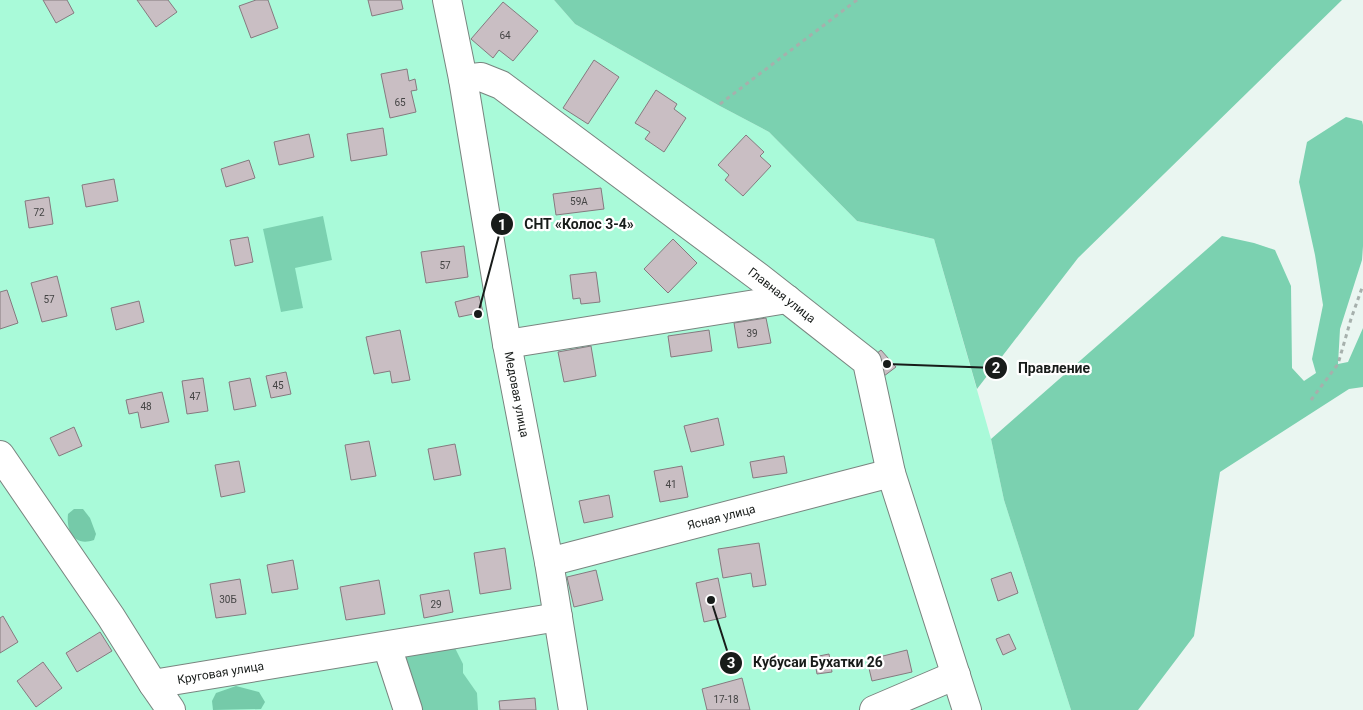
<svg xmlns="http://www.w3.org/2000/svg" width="1363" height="710" font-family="Roboto,sans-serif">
<rect width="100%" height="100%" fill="#eaf6f1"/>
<path fill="#a9fad9" d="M0,0H554L575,24L718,105L769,132L857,221L934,239L991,439L1004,500L1071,710H0Z"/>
<g fill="#7bd1b0">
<path d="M554,0H1342L1078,258L977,389L934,239L857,221L769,132L718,105L575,24Z"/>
<path d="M1346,117L1362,121L1363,125V246L1362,260L1340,329L1338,364L1348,362L1363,328V387L1349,389L1220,472L1194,636L1138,710H1071L1004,500L991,439L1222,236L1254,243L1275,250L1291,286L1292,368L1304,381L1316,373L1312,359L1323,305L1315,255L1299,182L1307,142Z"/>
<path d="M323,216L332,260L295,268L303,308L281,312L263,229Z"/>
<path d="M437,646L455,648L463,664V673L477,693L478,710H417L400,661L405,654Z"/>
</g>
<g fill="#75caa9">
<path d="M74,509H83L90,518L96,534L94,540C74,547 66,531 68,514Z"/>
<path d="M236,686L259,692L265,702L261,709L213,710L212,701L216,693Z"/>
</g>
<g fill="#c9bec3" stroke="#857a7f">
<path d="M43,0H67L74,13L56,23Z"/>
<path d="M137,0H168L177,12L156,27Z"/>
<path d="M256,0H268L278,28L251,38L239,6Z"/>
<path d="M368,0H401L403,9L372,16Z"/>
<path d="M503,2L538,31L513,61L499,50L493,58L471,39Z"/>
<path d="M594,60L619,77L588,124L563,108Z"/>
<path d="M407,69L409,81L415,79L417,90L411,91L416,112L390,118L381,74Z"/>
<path d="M656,90L677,104L674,109L686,118L664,152L645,139L650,132L635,123Z"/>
<path d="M383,128L387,155L351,161L347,134Z"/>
<path d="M309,134L314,157L279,165L274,142Z"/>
<path d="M746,135L764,152L760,156L771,166L743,196L725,180L729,175L718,165Z"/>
<path d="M249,160L255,178L226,187L221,169Z"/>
<path d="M114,179L118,201L86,207L82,185Z"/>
<path d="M601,188L604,209L556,215L553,194Z"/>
<path d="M49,197L53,224L29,228L25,201Z"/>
<path d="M248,237L253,262L235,266L230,240Z"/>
<path d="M673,239L697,263L668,293L644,269Z"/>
<path d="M464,246L468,277L426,283L421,252Z"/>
<path d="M596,272L600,302L581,304L580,298L573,299L570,275Z"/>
<path d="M57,276L67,316L42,322L31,283Z"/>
<path d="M7,290L18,323L0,329V292Z"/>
<path d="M479,296L483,312L459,317L455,302Z"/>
<path d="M139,301L144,322L116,330L111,308Z"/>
<path d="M766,318L771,343L738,348L734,323Z"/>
<path d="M400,330L410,380L392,383L390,371L374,374L366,337Z"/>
<path d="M709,330L712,351L671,357L668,336Z"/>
<path d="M591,346L596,376L564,382L558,352Z"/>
<path d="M881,350L896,367L884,376L876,368L883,362L876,354Z"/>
<path d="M286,372L291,394L271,398L266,376Z"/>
<path d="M203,378L208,411L187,414L182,381Z"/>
<path d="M250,378L256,406L234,410L229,382Z"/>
<path d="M162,392L169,422L141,428L138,412L129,414L126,400Z"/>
<path d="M718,418L724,445L691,452L684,426Z"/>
<path d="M74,427L82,446L59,456L50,438Z"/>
<path d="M369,441L376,476L351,480L345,445Z"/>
<path d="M455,444L461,475L434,480L428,449Z"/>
<path d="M784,456L787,473L753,478L750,462Z"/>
<path d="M239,461L245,492L221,497L215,465Z"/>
<path d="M682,466L688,497L660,502L654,471Z"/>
<path d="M609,495L613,517L584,523L579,501Z"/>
<path d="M759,543L766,585L753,587L751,573L723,578L718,549Z"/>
<path d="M505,548L511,589L480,594L474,553Z"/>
<path d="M293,560L298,589L272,593L267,565Z"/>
<path d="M596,570L603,600L574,607L567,577Z"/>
<path d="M1011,572L1018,593L998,601L991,579Z"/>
<path d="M718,578L726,617L704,622L696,583Z"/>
<path d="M240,579L246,614L216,618L210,584Z"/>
<path d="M379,580L385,614L346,620L340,587Z"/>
<path d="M449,590L453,612L424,618L420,595Z"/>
<path d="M3,616L18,642L0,653V618Z"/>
<path d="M100,632L112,651L77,672L66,653Z"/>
<path d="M1009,634L1016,649L1003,655L996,639Z"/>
<path d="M907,650L912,672L872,681L867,660Z"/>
<path d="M829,654L832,672L817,674L814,657Z"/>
<path d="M43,662L62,688L36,707L17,681Z"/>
<path d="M742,678L750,710H707L702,689Z"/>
<path d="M535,698L536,710H500L499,701Z"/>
</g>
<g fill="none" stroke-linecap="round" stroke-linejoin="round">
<defs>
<g id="minor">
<path id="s1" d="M447,0L463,79L481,77L501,85L760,278L867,362L891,473L967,710"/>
<path id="s2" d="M463,79L507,344L549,562L573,710"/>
<path d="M507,344L787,299"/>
<path id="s3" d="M0,455L111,617L153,684L558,617"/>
<path id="s4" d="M549,562L891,473"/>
<path d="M387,646L408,710"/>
<path d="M153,684L171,710"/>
<path d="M874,710L956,675"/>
</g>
</defs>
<use href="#minor" stroke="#79847f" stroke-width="30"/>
<g stroke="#a6b0ac" stroke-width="3" stroke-dasharray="4 4" stroke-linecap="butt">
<path d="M720,104L857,0"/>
<path d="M1311,400L1338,364L1351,319L1363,285"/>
</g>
<use href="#minor" stroke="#fff" stroke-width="28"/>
</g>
<g text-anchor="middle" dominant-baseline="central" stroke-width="4.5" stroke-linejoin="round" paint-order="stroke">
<g font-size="10" fill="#444">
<text x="505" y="35">64</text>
<text x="400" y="102">65</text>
<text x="579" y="201">59А</text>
<text x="39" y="212">72</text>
<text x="445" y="265">57</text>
<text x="49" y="299">57</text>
<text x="752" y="333">39</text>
<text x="278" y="385">45</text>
<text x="195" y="396">47</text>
<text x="146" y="406">48</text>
<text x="671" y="484">41</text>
<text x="228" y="599">30Б</text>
<text x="436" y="604">29</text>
<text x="726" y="699">17-18</text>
</g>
<g font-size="12" fill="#181c1a" stroke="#fff">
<text stroke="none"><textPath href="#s1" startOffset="471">Главная улица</textPath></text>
<text stroke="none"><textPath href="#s2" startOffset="320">Медовая улица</textPath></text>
<text stroke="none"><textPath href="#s4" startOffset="178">Ясная улица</textPath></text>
<text stroke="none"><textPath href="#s3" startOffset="344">Круговая улица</textPath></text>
</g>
</g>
<path fill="none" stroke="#181c1a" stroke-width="2" d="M478 314L502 224M887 364L996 368M711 600L731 663"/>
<g fill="#181c1a" stroke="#fff" stroke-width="2">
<circle cx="478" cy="314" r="5"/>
<circle cx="887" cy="364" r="5"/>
<circle cx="711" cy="600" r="5"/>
<circle cx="502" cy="224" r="12"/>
<circle cx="996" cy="368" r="12"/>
<circle cx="731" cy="663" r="12"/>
</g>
<g font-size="15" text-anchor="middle" font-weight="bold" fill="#fff">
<text x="502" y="230">1</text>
<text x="996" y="373">2</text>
<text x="731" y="668">3</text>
</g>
<g font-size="14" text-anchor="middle" font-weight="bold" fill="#181c1a" stroke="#fff" stroke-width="4.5" stroke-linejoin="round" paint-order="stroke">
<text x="579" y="229">СНТ «Колос 3-4»</text>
<text x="1054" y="373">Правление</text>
<text x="818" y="667">Кубусаи Бухатки 26</text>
</g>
</svg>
